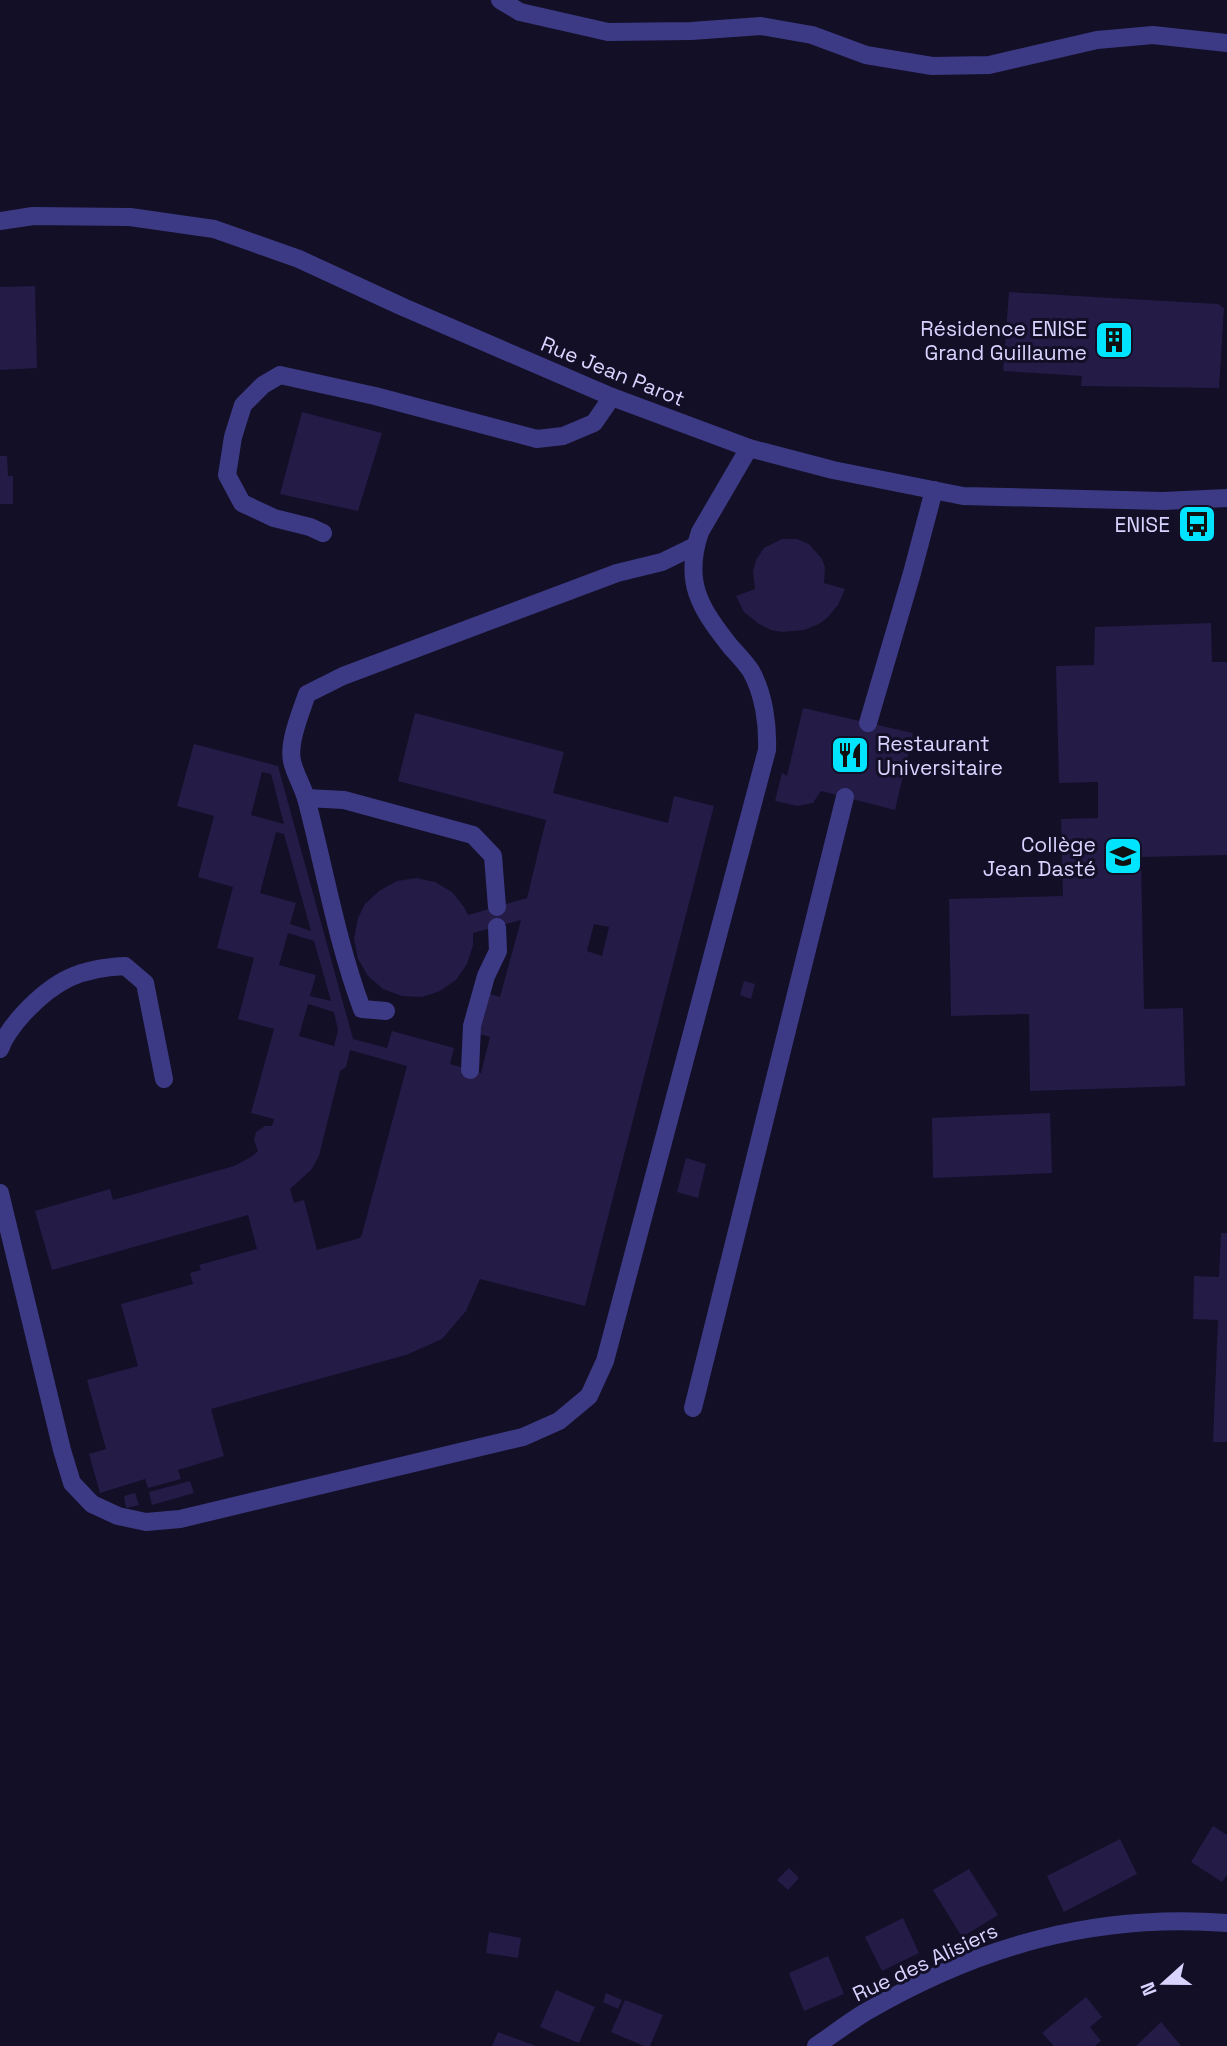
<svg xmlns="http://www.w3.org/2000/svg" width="1227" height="2046" font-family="'Space Grotesk',sans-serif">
<rect width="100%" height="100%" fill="#130f26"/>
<g fill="#241b47" fill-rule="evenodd">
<path d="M35,286L37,368L0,370V287Z"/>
<path d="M1009,292L1218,304L1224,308L1219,388L1081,386L1082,376L1003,371Z"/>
<path d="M302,412L382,433L358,511L280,494Z"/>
<path d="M0,456H7L8,476H13V504H0Z"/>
<path d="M782,539H797L809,544L822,559L825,567L824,583L845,589L838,605L827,618L819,624L804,630L782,632L771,630L759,624L744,612L736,596L755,589L753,571L756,560L764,548Z"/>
<path d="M1211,623L1212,662H1227V855L1141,857L1144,1009L1183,1008L1185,1086L1030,1091L1029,1014L951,1016L949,899L1063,896L1061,819L1098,818V782L1059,783L1056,666L1094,665L1095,627Z"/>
<path d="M803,708L913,733L895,810L821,791L813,803L798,806L775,801L782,773L787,776Z"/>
<path d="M415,713L564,752L553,793L668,823L674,796L714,806L585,1306L480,1279L466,1311L442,1339L406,1355L211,1409L224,1456L178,1470L181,1479L148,1488L145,1479L100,1493L89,1454L106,1449L87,1380L138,1366L121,1304L193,1284L190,1273L201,1270L199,1265L257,1249L248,1215L52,1270L35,1211L110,1189L113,1200L234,1166L251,1157L258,1151L254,1140L256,1132L265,1126H272L274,1119L251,1113L274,1029L238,1019L254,958L217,948L233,887L198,877L214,816L177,806L194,744L278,766L353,1039L387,1048L392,1031L454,1048L450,1064L481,1073L490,1037L479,1034L490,994L500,997L521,920L473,933V945L467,964L456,980L440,991L422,997L402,996L383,989L368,976L358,959L354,939L358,918L365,904L379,891L397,881L416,878L435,882L452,892L464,907L468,915L527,898L546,820L398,781ZM262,772L271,774L284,824L251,815ZM276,832L284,834L311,931L290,924L296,903L260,893ZM594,924L609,927L602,956L587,951ZM288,933L314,941L331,1001L310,996L316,975L279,965ZM308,1004L334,1012L338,1030L334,1046L299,1036ZM350,1050L407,1066L362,1234L360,1238L317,1250L304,1200L294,1203L290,1189L311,1170L319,1156L340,1071L346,1067Z"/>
<path d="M744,981L755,984L751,999L740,995Z"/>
<path d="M1050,1113L1052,1173L933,1178L932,1118Z"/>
<path d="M686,1158L706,1164L698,1198L677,1192Z"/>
<path d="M1221,1233H1227V1442H1213L1218,1320L1193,1319L1194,1276L1219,1277Z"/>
<path d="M190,1481L194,1493L152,1505L149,1492Z"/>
<path d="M135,1493L139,1505L126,1508L124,1496Z"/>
<path d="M1213,1826L1227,1835V1875L1222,1882L1191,1862Z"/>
<path d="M1120,1839L1137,1874L1064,1912L1047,1876Z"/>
<path d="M789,1868L799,1878L788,1890L777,1880Z"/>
<path d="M969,1869L998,1915L962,1937L933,1890Z"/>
<path d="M903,1918L919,1953L882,1971L865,1937Z"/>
<path d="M489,1932L521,1938L518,1958L486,1953Z"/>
<path d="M828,1956L844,1994L804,2011L789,1973Z"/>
<path d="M556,1990L595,2007L579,2043L540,2027Z"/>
<path d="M606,1993L622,2000L618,2009L603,2002Z"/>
<path d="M1086,1997L1102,2017L1090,2027L1101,2041L1095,2046H1054L1042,2033Z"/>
<path d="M625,2000L663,2015L650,2046H644L611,2032Z"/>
<path d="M1161,2022L1181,2046H1136Z"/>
<path d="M498,2032L536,2046H492Z"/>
</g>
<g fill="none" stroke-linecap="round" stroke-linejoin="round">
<g stroke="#3d3a85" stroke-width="18">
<path d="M323,533L310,527L274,518L242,503L227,475L233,437L243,405L263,385L280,375L375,396L537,439L563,436L594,423L612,397"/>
<path d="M868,723L912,573L934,490"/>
<path d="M306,798L344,800L473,835L493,856L497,907"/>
<path d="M386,1011L362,1009C337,942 325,871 307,802C304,788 295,775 292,761C288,742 301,712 307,694L343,676L617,573L662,562L695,546"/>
<path d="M0,1049C5,1035 14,1024 24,1013C55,980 80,968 125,966L145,983L164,1079"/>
<path d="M470,1070L472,1026L486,976L498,951L497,927"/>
<path d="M0,1193L62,1450L72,1483L92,1504L118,1516L146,1522L180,1519L523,1437L559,1421L589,1396L605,1361L767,750C768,725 764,694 751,671C745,662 737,654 730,646C700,608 683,582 700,532L749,448"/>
<path d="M693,1408L845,797"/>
</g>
<g stroke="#3d3a85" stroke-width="18">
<path d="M500,0L520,12L608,32L691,31L761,26L812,35L866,55L932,66L989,65L1097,40L1153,35L1227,43"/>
<path d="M0,221L33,216L130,217L214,229L299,259L403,307L612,397L749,448L833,470L963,496L1163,501L1227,498"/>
<path d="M816,2046C832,2035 848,2023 864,2013C979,1946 1094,1913 1227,1923"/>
</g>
</g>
<defs>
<symbol id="building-square" viewBox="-11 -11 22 22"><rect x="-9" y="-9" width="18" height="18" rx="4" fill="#00e5ff" stroke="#130f26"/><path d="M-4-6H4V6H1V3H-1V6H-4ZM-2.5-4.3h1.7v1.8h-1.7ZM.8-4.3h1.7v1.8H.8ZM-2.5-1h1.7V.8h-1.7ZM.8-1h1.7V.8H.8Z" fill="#111"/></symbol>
<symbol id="bus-square" viewBox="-11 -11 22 22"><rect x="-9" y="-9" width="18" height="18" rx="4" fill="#00e5ff" stroke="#130f26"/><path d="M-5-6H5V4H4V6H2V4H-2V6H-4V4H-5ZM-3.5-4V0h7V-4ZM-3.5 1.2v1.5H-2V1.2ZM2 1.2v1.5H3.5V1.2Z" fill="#111"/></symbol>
<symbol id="restaurant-square" viewBox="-11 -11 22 22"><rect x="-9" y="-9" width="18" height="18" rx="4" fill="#00e5ff" stroke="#130f26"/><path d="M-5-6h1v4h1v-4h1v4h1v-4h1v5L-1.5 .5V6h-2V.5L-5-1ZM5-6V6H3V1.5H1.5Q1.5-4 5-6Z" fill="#111"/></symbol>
<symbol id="school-square" viewBox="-11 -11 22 22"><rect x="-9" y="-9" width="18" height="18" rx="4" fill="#00e5ff" stroke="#130f26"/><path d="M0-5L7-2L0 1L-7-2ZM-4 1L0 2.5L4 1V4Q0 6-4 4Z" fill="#111"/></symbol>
</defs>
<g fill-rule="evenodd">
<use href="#building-square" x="1092" y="318" width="44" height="44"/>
<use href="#bus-square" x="1175" y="502" width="44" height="44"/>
<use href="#restaurant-square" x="828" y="733" width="44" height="44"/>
<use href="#school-square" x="1101" y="834" width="44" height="44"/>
</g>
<g text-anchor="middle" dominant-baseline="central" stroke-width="6" stroke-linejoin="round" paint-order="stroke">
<g font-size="21" fill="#d9d4ff" stroke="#130f26" text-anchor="end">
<text x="1087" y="328">Résidence ENISE<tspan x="1087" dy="24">Grand Guillaume</tspan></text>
<text x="1170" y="524">ENISE</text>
<text x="877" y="743" text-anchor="start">Restaurant<tspan x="877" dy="24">Universitaire</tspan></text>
<text x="1096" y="844">Collège<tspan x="1096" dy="24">Jean Dasté</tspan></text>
</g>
<g font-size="21" fill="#d9d4ff" stroke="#130f26">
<text transform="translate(613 371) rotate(22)">Rue Jean Parot</text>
<text transform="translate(925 1962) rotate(-25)">Rue des Alisiers</text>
</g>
</g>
<g transform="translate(1164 1983) rotate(249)" stroke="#130f26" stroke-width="5" paint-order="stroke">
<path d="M0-5L12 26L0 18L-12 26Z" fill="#d9d4ff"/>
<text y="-10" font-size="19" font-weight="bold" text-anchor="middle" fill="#d9d4ff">N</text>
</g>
</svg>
